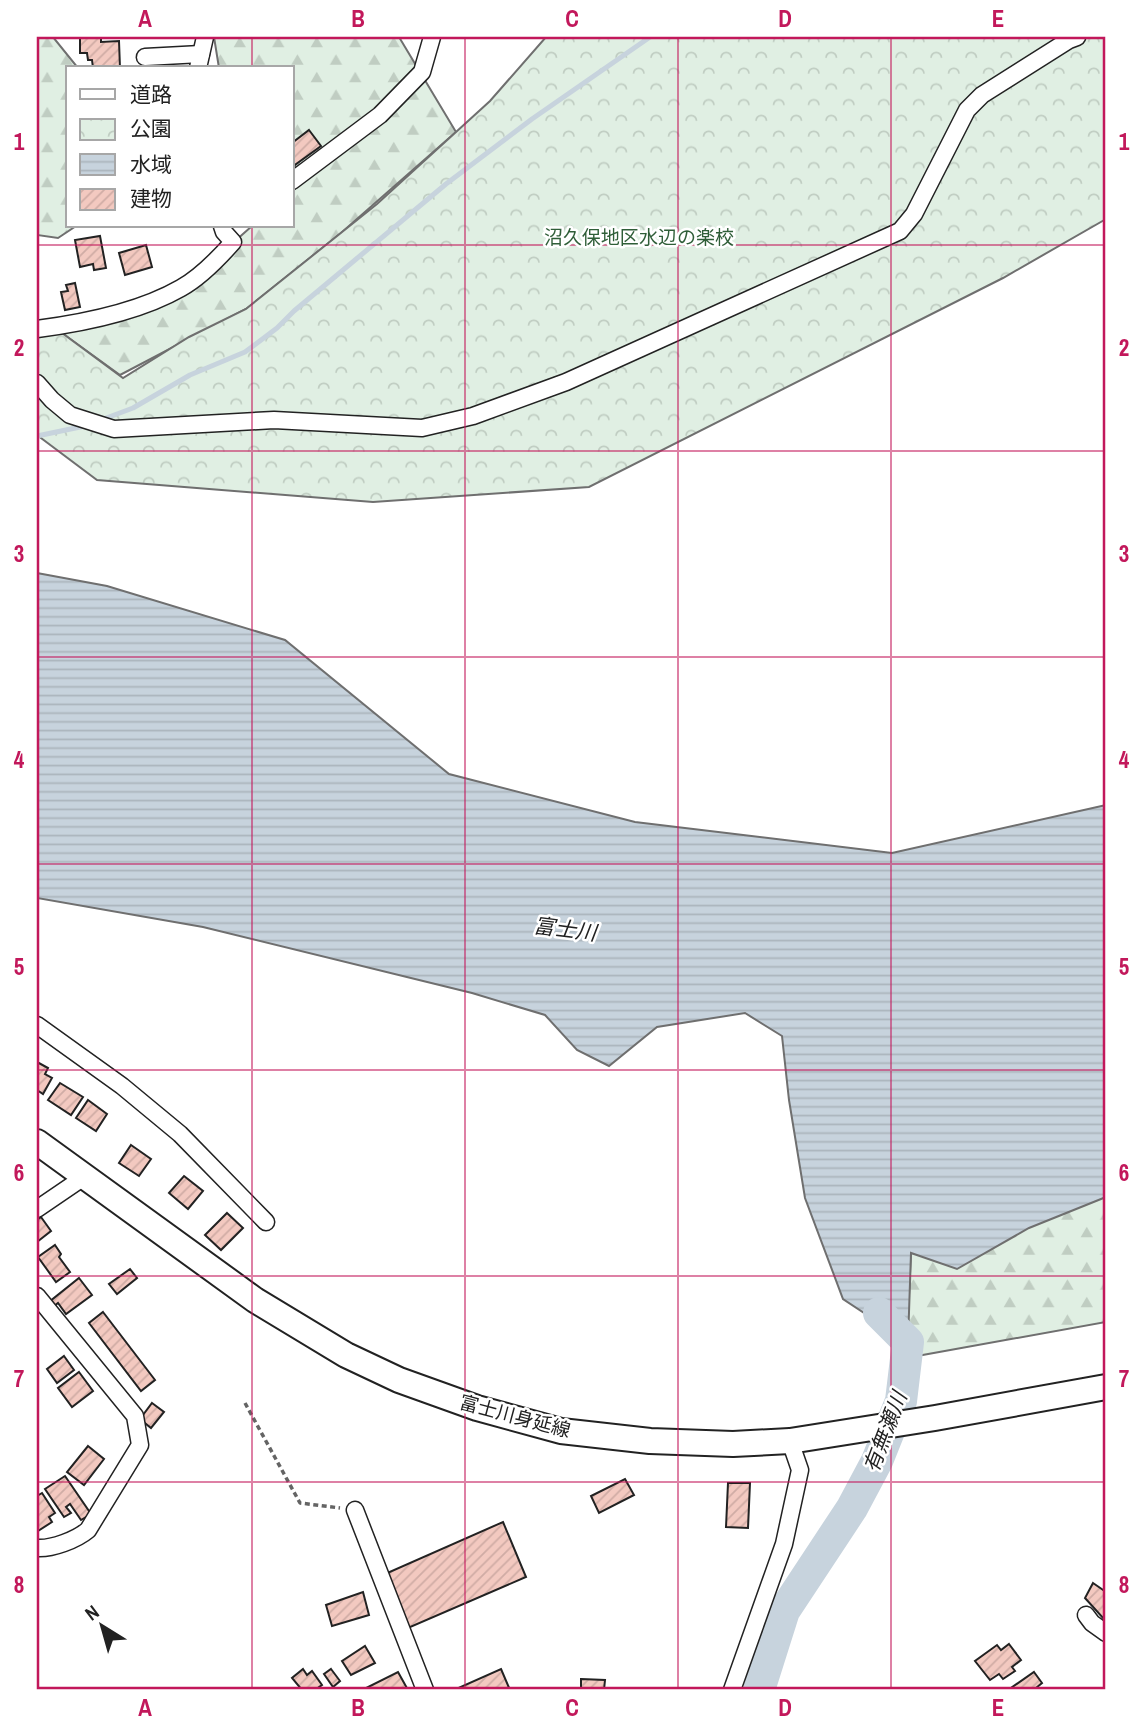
<svg xmlns="http://www.w3.org/2000/svg" width="1143" height="1727" font-family="'Archivo Narrow','Noto Sans JP',sans-serif">
<defs>
<pattern id="forest-firs" width="22" height="20" patternUnits="userSpaceOnUse" patternTransform="scale(1.75)"><rect width="22" height="20" fill="#e0efe3"/><path d="M5 1l3.5 6h-7zM16 11l3.5 6h-7z" fill="#c0cdc2"/></pattern>
<pattern id="park-crowns" width="20" height="18" patternUnits="userSpaceOnUse" patternTransform="scale(1.75)"><rect width="20" height="18" fill="#e0efe3"/><path d="M2 6a3 3 0 1 1 6 0M12 15a3 3 0 1 1 6 0" fill="none" stroke="#c0cdc2"/></pattern>
<pattern id="water-rules" width="6" height="5" patternUnits="userSpaceOnUse" patternTransform="scale(1.75)"><rect width="6" height="5" fill="#c7d3dd"/><path d="M0 2.5h6" fill="none" stroke="#abb5bd"/></pattern>
<pattern id="building-hatch" width="6" height="6" patternUnits="userSpaceOnUse" patternTransform="scale(1.75)"><rect width="6" height="6" fill="#f3c9c0"/><path d="M-1 1l2-2M0 6l6-6M5 7l2-2" fill="none" stroke="#d0aca5"/></pattern>
</defs>
<rect width="100%" height="100%" fill="#fff"/>
<g fill="url(#forest-firs)" stroke="#6f6f6f" stroke-width="2">
<path d="M37,37H53L78,68H68V226H76L58,238L37,235Z"/>
<path d="M214,37H399L456,132L341,233L246,309L120,375L62,333L182,288L252,226H292V191L305,180L292,162V68H219Z"/>
<path d="M1106,1195V1322L906,1358L911,1253Z"/>
</g>
<path fill="url(#park-crowns)" stroke="#6f6f6f" stroke-width="2" d="M546,37H1106V219L1003,278L589,487L373,502L97,480L37,435V334L62,333L123,378L189,337L246,309L377,204L490,101Z"/>
<path fill="url(#water-rules)" stroke="#6f6f6f" stroke-width="2" d="M37,573L107,586L285,640L449,774L635,822L892,853L1106,805V1197L1029,1228L957,1269L911,1253L908,1342L843,1299L805,1198L789,1100L782,1036L745,1013L657,1027L609,1066L577,1050L545,1015L472,993L203,927L37,898Z"/>
<g fill="none" stroke-linecap="round" stroke-linejoin="round">
<g stroke="#c7d3dd" stroke-width="5">
<path d="M101,420L133,408L190,375L245,352L277,328L294,311L446,184L532,119L650,37"/>
<path d="M37,436L85,426"/>
</g>
<path stroke="#c7d3dd" stroke-width="32" d="M759,1690L784,1611L852,1508L877,1461L901,1401L908,1342L879,1313"/>
</g>
<g fill="url(#building-hatch)" stroke="#222" stroke-width="2">
<path d="M80,37H101V42L119,41L120,68H93L92,60H88L87,53H80Z"/>
<path d="M309,130L321,146L292,167V143Z"/>
<path d="M100,236L106,268L94,270L93,264L80,267L75,240Z"/>
<path d="M146,245L152,267L125,275L119,253Z"/>
<path d="M75,283L80,307L65,310L61,292L68,291L66,285Z"/>
<path d="M37,1062L48,1068L45,1074L52,1078L43,1094L37,1090Z"/>
<path d="M60,1083L83,1097L71,1115L48,1100Z"/>
<path d="M88,1100L107,1114L96,1131L76,1118Z"/>
<path d="M131,1145L151,1159L139,1176L119,1163Z"/>
<path d="M184,1176L203,1191L188,1209L169,1193Z"/>
<path d="M227,1213L243,1228L221,1250L205,1235Z"/>
<path d="M41,1217L51,1231L37,1242V1220Z"/>
<path d="M55,1245L61,1254L59,1257L70,1272L56,1282L38,1257Z"/>
<path d="M130,1269L137,1278L117,1294L109,1284Z"/>
<path d="M79,1278L92,1295L66,1314L58,1303L53,1307L49,1302Z"/>
<path d="M103,1312L155,1380L141,1391L89,1323Z"/>
<path d="M64,1356L74,1370L57,1383L47,1369Z"/>
<path d="M79,1372L93,1391L72,1407L58,1388Z"/>
<path d="M152,1403L164,1412L151,1428L140,1419Z"/>
<path d="M88,1446L104,1459L84,1485L67,1472Z"/>
<path d="M65,1476L91,1514L81,1520L70,1504L66,1507L71,1513L64,1517L45,1489Z"/>
<path d="M625,1479L634,1495L599,1513L591,1496Z"/>
<path d="M728,1483H750L748,1528L726,1527Z"/>
<path d="M42,1493L55,1513L49,1517L52,1522L38,1531L37,1496Z"/>
<path d="M503,1522L526,1577L408,1628L385,1574Z"/>
<path d="M1093,1583L1106,1592V1614L1103,1618L1085,1598Z"/>
<path d="M363,1592L369,1615L332,1626L326,1605Z"/>
<path d="M1009,1644L1021,1660L1012,1667L1015,1671L1003,1679L999,1674L990,1680L975,1661L997,1645L1001,1650Z"/>
<path d="M365,1646L375,1663L351,1675L342,1661Z"/>
<path d="M303,1669L307,1675L312,1671L322,1685L315,1690H302L292,1678Z"/>
<path d="M331,1669L340,1681L333,1687L324,1674Z"/>
<path d="M501,1669L510,1690H457L456,1689Z"/>
<path d="M398,1672L408,1690H365L364,1689Z"/>
<path d="M1034,1672L1042,1683L1036,1688L1037,1690H1008Z"/>
<path d="M581,1679L605,1680L604,1690H581Z"/>
</g>
<g fill="none" stroke-linecap="round" stroke-linejoin="round">
<defs>
<g id="minor">
<path d="M145,57L201,54"/>
<path d="M198,68L205,37"/>
<path d="M292,181L380,115L422,72L432,37"/>
<path d="M37,329C83,323 141,311 181,288C201,277 218,259 233,242L224,232L222,226"/>
<path d="M37,383L52,400L70,415L114,429L274,420L422,428L473,416L566,382L900,231L914,214L967,110L982,95L1069,40L1077,37"/>
<path d="M37,1025L122,1086L180,1134L266,1222"/>
<path d="M37,1209L84,1177"/>
<path d="M37,1296L135,1416L140,1445L88,1530C76,1540 52,1549 37,1548"/>
<path d="M355,1510L425,1690"/>
<path d="M1086,1615L1092,1623L1106,1633"/>
<path d="M732,1690L784,1544L800,1470L790,1441"/>
</g>
<path id="primary" d="M37,1142L255,1300L346,1355L399,1380L477,1408L561,1431L650,1441L733,1444L790,1441L935,1418L1106,1387"/>
</defs>
<use href="#minor" stroke="#222" stroke-width="19"/>
<use href="#primary" stroke="#222" stroke-width="28"/>
<path stroke="#646464" stroke-width="3.5" stroke-dasharray="5 3.5" stroke-linecap="butt" d="M245,1403L300,1503L340,1508"/>
<use href="#minor" stroke="#fff" stroke-width="16"/>
<use href="#primary" stroke="#fff" stroke-width="24"/>
</g>
<path fill="none" stroke="#c2185b" stroke-width="2" stroke-opacity="0.55" d="M252,37V68M465,37V1690M678,37V1690M891,37V1690M252,226V1690M37,245H1106M37,451H1106M37,657H1106M37,864H1106M37,1070H1106M37,1276H1106M37,1482H1106"/>
<g text-anchor="middle" dominant-baseline="central" stroke-width="5" stroke-linejoin="round" paint-order="stroke">
<g font-size="19" fill="#2f5e38" stroke="#fff">
<text x="639" y="237">沼久保地区水辺の楽校</text>
</g>
<g font-size="19" fill="#222" stroke="#fff">
<text transform="translate(515 1416) rotate(15)">富士川身延線</text>
</g>
<g font-size="21" font-style="italic" fill="#222" stroke="#fff">
<text transform="translate(565 929) rotate(7)">富士川</text>
<text transform="translate(885 1432) rotate(-69)">有無瀬川</text>
</g>
</g>
<rect width="1143" height="1727" fill="none" stroke="#ffffff" stroke-width="77"/>
<rect x="66" y="66" width="228" height="161" fill="#ffffff" stroke="#a7a7a7" stroke-width="2"/>
<rect x="80" y="89" width="35" height="10" fill="#ffffff" stroke="#a7a7a7" stroke-width="2"/>
<text x="130" y="102" font-size="21" fill="#222222">道路</text>
<rect x="80" y="119" width="35" height="21" fill="url(#park-crowns)" stroke="#a7a7a7" stroke-width="2"/>
<text x="130" y="136" font-size="21" fill="#222222">公園</text>
<rect x="80" y="154" width="35" height="21" fill="url(#water-rules)" stroke="#a7a7a7" stroke-width="2"/>
<text x="130" y="172" font-size="21" fill="#222222">水域</text>
<rect x="80" y="189" width="35" height="21" fill="url(#building-hatch)" stroke="#a7a7a7" stroke-width="2"/>
<text x="130" y="206" font-size="21" fill="#222222">建物</text>
<g transform="translate(102 1626) rotate(323)" stroke="#ffffff" stroke-width="5" paint-order="stroke">
<path d="M0-5L12 26L0 18L-12 26Z" fill="#222222"/>
<text y="-10" font-size="19" font-weight="bold" text-anchor="middle" fill="#222222">N</text>
</g>
<rect x="38" y="38" width="1066" height="1650" fill="none" stroke="#c2185b" stroke-width="2.5"/>
<g font-size="23" text-anchor="middle" font-weight="bold" fill="#c2185b">
<text x="145" y="27">A</text>
<text x="358" y="27">B</text>
<text x="572" y="27">C</text>
<text x="785" y="27">D</text>
<text x="998" y="27">E</text>
<text x="19" y="150">1</text>
<text x="1124" y="150">1</text>
<text x="19" y="356">2</text>
<text x="1124" y="356">2</text>
<text x="19" y="562">3</text>
<text x="1124" y="562">3</text>
<text x="19" y="768">4</text>
<text x="1124" y="768">4</text>
<text x="19" y="975">5</text>
<text x="1124" y="975">5</text>
<text x="19" y="1181">6</text>
<text x="1124" y="1181">6</text>
<text x="19" y="1387">7</text>
<text x="1124" y="1387">7</text>
<text x="19" y="1593">8</text>
<text x="1124" y="1593">8</text>
<text x="145" y="1716">A</text>
<text x="358" y="1716">B</text>
<text x="572" y="1716">C</text>
<text x="785" y="1716">D</text>
<text x="998" y="1716">E</text>
</g>
</svg>
